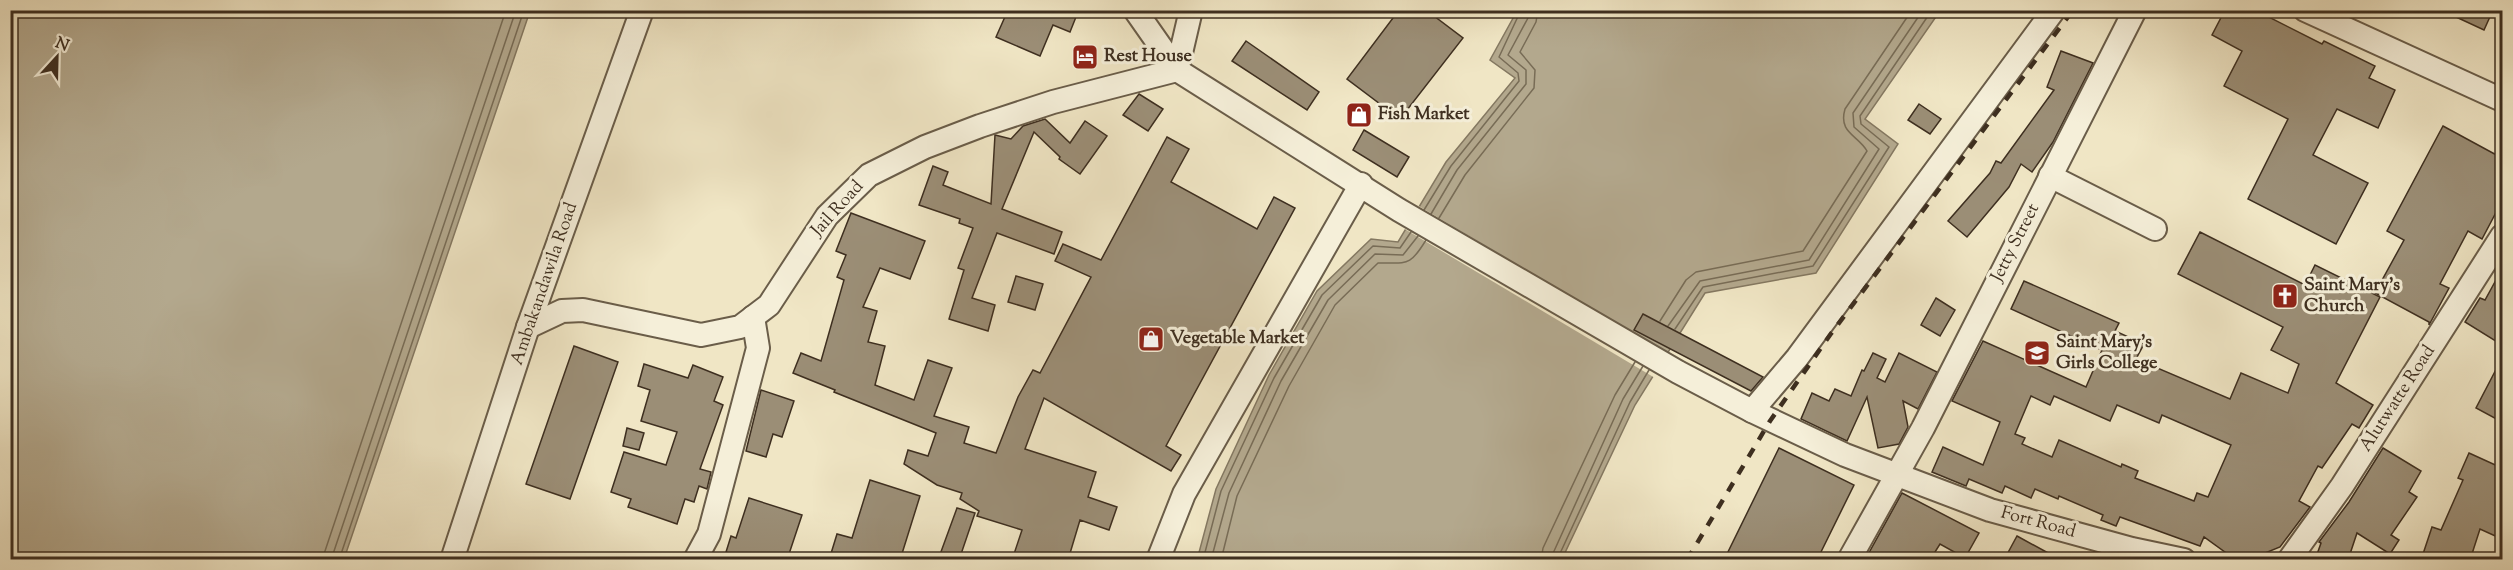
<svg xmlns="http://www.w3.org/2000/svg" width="2513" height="570" font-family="'Sorts Mill Goudy',serif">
<rect width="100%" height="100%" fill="#f0e6c5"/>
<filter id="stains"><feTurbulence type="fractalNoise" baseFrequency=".00333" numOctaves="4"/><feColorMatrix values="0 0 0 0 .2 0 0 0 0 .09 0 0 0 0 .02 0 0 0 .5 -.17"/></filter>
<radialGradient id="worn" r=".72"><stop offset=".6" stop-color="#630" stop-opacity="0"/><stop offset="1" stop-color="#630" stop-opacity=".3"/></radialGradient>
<g fill="#b3a88d" stroke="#847861" stroke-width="1.5">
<path d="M10,11H530L344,559H11Z"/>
<path d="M1517,11H1940L1865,119L1898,144L1816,273L1705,293L1635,405L1562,559L1197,560L1216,489L1269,375L1317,291L1371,239L1398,242L1446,162L1515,78L1490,60Z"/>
</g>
<path fill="#f0e6c5" d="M1417,205L1669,355L1655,378L1403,228Z"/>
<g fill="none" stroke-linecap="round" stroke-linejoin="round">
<g stroke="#786c56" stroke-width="1.5">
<path d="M1424,210L1451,166L1519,81L1518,73L1499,57L1521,10"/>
<path d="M1431,214L1457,170L1526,84V70L1508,55L1528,18L1529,10"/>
<path d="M1439,218L1465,175L1534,88L1535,70L1520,52L1536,22L1538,10"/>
<path d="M1660,321L1686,280L1696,272L1803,251L1867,151C1858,135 1838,133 1845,109L1912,10"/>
<path d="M1668,326L1700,281L1809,260L1879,149L1854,127L1853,113L1923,10"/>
<path d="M1675,329L1703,287L1813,266L1889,147L1861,124L1860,116L1932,10"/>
<path d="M322,560L506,10"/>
<path d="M331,560L516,10"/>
<path d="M339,560L524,10"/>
<path d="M1203,560L1221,491L1274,378L1322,295L1373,246L1400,248L1411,232"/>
<path d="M1211,560L1229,493L1281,381L1328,300L1375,254L1403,255L1418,236"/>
<path d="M1221,560L1237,496L1289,386L1335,305L1378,263C1407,262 1409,268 1426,240"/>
<path d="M1541,560L1543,548L1615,395L1635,362"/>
<path d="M1550,560L1623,399L1643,366"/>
<path d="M1557,560L1630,402L1649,370"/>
</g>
</g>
<g fill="#9b8e76" stroke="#3e2f20" stroke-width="1.5" fill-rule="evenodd">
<path d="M1008,10H1060L1076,17L1070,32L1053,25L1040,56L996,37Z"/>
<path d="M1399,10H1426L1463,38L1400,119L1347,79Z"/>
<path d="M2225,10H2255L2322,44L2324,41L2375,66L2369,78L2395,90L2378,128L2337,109L2313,155L2368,183L2336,244L2248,199L2288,119L2224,86L2242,51L2212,35Z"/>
<path d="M2441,10H2493L2484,30Z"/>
<path d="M1246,41L1319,92L1307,110L1232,61Z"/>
<path d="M2061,51L2093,63L2053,142L2032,172L2021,164L2009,187L1967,237L1948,221L1990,173L1996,161L2001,163L2054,90L2047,87Z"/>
<path d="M1139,94L1163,109L1148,131L1123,115Z"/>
<path d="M1919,104L1941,119L1930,134L1908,120Z"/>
<path d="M1045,119L1070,143L1085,121L1107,136L1080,174L1059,159L1060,157L1034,132L1002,209L1062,232L1054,254L997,233L972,298L995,305L988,331L949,319L964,270L958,268L973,228L959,223L960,219L919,205L933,166L948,172L943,185L991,204L995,135L1011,139L1023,126Z"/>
<path d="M2443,126L2502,158V201L2482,239L2468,231L2440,284L2449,288L2429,325V322L2375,293L2404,240L2387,231Z"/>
<path d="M1364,130L1409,157L1397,177L1353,150Z"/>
<path d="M1167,137L1189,149L1171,182L1257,229L1274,197L1295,208L1166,446L1181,455L1171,471L1044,398L1025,449L1096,472L1088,497L1117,507L1109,530L1080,520L1068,560H1012L1022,530L977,516L979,511L960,499L962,493L937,485L904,464L908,450L928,456L936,433L834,392L835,390L793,373L801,353L821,361L844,280L837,277L846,255L836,251L851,213L925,241L910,279L880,268L863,307L877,311L868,342L885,346L875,385L914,400L928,360L952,368L934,416L969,427L964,443L996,453L1018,397L1033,370L1040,373L1091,277L1055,261L1063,244L1101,260Z"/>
<path d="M2200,232L2305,285L2315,265L2380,297L2336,383L2373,405L2359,428L2352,424L2322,468L2318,466L2299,501L2310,507L2280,547L2248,560H2236L2204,537L2200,546L2120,517L2116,526L2101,520L2103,515L2059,496L2058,499L2035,489L2031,498L2005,486L2002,493L1969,479L1966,486L1932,472L1943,447L1983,465L2000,422L1952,401L1983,341L2086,387L2102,350L2011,309L2024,281L2119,323L2115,331L2144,344L2136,359L2230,399L2241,373L2288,393L2299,364L2271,350L2283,327L2178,274ZM2031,396L2050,405L2054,396L2110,421L2117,405L2159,423L2162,415L2231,445L2208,497L2197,493L2194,501L2135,478L2138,471L2122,464L2121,467L2059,440L2052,457L2022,444L2025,438L2015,434Z"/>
<path d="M2502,269V345L2465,322L2480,298L2485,300Z"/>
<path d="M1016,276L1043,284L1035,310L1008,302Z"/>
<path d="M1936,298L1955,310L1940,336L1921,325Z"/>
<path d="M1643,314L1763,377L1751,391L1634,330Z"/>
<path d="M574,346L618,362L570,499L526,484Z"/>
<path d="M1873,353L1886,359L1877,378L1885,382L1899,353L1937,372L1918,409L1903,401L1908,427L1899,444L1878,448L1867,397L1847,441L1801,419L1812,393L1829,401L1835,389L1851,396L1862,370L1864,371Z"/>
<path d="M2502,358V422L2476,408Z"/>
<path d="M644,364L688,378L693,365L723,377L714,401L723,405L700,469L711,472L707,489L699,486L694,502L685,499L677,524L628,507L631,499L611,492L624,452L666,465L677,432L641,421L650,390L638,386Z"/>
<path d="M761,390L794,401L782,437L773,434L766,457L746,451Z"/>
<path d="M627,428L644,433L639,450L623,446Z"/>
<path d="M1779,448L1854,485L1817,560H1724Z"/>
<path d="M2383,448L2421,471L2409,492L2417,497L2391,535L2399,540L2390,554L2357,533L2348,560H2315L2321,543L2319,542L2349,502Z"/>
<path d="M2469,453L2502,468V539L2480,529L2470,560H2421L2432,527L2441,530L2463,480L2458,478Z"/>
<path d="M870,480L920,496L900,560H829L837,534L852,538Z"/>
<path d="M1902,493L1979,533L1965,558L1940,544L1930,560H1865Z"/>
<path d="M749,498L802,515L787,560H748L726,552L731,536L736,538Z"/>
<path d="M957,508L975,513L959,560H938Z"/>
<path d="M2017,536L2061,560H2004Z"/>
</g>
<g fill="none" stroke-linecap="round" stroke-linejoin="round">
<defs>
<g id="minor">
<path d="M1135,10L1177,70L1399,210L1678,372L1752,411L1845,455L1990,510L2132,549L2184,560"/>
<path d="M2305,10L2502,100"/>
<path d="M1177,70L1191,10"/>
<path d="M2050,176L2155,229"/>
<path d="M528,327L562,311L583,310L701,335L740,327L769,305L827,216L869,175L925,147L980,126L1053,102L1177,70"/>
<path d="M1752,411L1797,358L2054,10"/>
<path d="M452,560L528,327L642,10"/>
<path d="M695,560L709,534L758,348L753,317"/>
<path d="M1158,560L1184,494L1361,184"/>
<path d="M1849,560L1923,428L2135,10"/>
<path d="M2289,560L2342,486L2502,236"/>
</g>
</defs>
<use href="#minor" stroke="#6a5d49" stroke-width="26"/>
<use href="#minor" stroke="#f5efd9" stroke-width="22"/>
<path stroke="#3e2f20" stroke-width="4.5" stroke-dasharray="10 10" stroke-linecap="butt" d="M1687,560L1770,421L1830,335L2073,10"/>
</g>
<defs>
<symbol id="hotel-square" viewBox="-11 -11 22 22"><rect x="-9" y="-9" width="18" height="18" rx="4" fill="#8f2418" stroke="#f5efd9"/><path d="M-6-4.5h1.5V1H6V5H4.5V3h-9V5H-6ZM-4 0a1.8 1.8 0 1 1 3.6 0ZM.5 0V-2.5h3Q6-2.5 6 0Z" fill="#fff"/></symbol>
<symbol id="shop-square" viewBox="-11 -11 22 22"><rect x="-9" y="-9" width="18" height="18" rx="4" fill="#8f2418" stroke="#f5efd9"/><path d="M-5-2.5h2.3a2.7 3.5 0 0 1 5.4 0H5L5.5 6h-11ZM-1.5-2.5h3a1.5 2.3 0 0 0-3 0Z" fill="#fff"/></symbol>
<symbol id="church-square" viewBox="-11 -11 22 22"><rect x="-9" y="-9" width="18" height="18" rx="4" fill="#8f2418" stroke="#f5efd9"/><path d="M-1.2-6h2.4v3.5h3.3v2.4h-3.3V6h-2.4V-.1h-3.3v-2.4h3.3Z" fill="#fff"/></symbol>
<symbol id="university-square" viewBox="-11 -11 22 22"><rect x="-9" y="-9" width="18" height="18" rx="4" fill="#8f2418" stroke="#f5efd9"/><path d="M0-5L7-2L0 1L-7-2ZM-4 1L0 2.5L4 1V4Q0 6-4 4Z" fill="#fff"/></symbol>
</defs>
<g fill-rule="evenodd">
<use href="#hotel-square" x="1070" y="42" width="30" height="30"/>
<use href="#shop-square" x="1344" y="100" width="30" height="30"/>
<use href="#church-square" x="2270" y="281" width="30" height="30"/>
<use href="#shop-square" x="1136" y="324" width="30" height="30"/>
<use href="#university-square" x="2022" y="338" width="30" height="30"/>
</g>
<g text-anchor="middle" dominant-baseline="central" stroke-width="6" stroke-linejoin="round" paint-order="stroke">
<g font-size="18" font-weight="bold" fill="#3e2f20" stroke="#f5efd9" text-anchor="start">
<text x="1104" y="57">Rest House</text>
<text x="1378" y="115">Fish Market</text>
<text x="2304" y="286">Saint Mary's<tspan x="2304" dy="21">Church</tspan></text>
<text x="1170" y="339">Vegetable Market</text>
<text x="2056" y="343">Saint Mary's<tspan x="2056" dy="21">Girls College</tspan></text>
</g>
<g font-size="18" fill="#3e2f20" stroke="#f5efd9">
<text transform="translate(838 209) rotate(-48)">Jail Road</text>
<text transform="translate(2016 243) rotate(-63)">Jetty Street</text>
<text transform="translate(545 284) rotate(-71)">Ambakandawila Road</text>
<text transform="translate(2398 399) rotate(-57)">Alutwatte Road</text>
<text transform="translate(2038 523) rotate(15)">Fort Road</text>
</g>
</g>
<rect width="2513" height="570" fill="none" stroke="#f0e6c5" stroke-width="36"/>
<rect x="12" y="12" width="2489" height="546" fill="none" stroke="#3e2f20" stroke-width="3"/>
<rect x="18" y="18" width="2477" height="534" fill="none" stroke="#3e2f20" stroke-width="1.5"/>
<g transform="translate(57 57) rotate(22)" stroke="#f5efd9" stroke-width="4.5" paint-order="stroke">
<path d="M0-4.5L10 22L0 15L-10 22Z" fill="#3e2f20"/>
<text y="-9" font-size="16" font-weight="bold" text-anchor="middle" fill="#3e2f20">N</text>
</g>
<rect width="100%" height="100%" filter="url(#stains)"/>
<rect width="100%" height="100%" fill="url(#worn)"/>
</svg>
